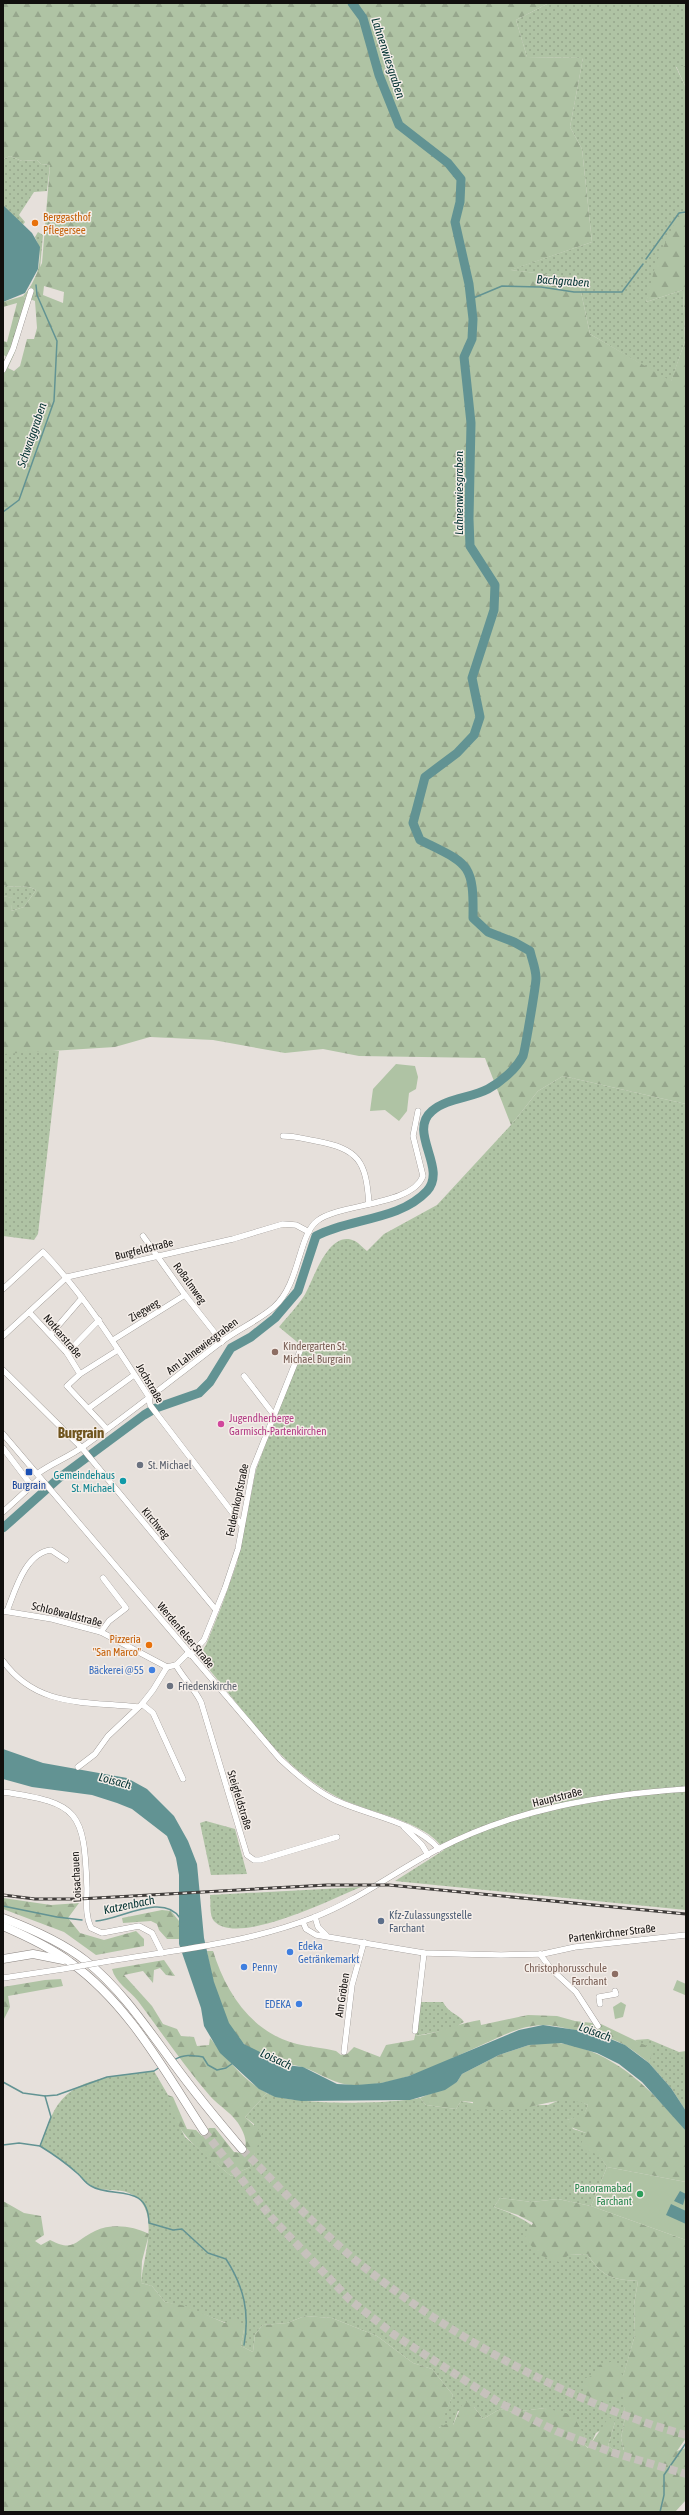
<svg xmlns="http://www.w3.org/2000/svg" width="689" height="2515" font-family="'Asap Condensed',sans-serif">
<defs>
<pattern id="grass-dots" width="8" height="8" patternUnits="userSpaceOnUse"><rect width="8" height="8" fill="#afc3a4"/><path d="M2 2h.1M6 6h.1" fill="none" stroke="#96a68c" stroke-width="1.8" stroke-linecap="round"/></pattern>
<pattern id="forest-firs" width="22" height="20" patternUnits="userSpaceOnUse"><rect width="22" height="20" fill="#afc3a4"/><path d="M5 1l3.5 6h-7zM16 11l3.5 6h-7z" fill="#96a68c"/></pattern>
</defs>
<rect width="100%" height="100%" fill="#e6e0db"/>
<g fill="url(#grass-dots)">
<path d="M549,3H686V66L676,67L686,88V214L679,213L646,302L683,290L685,341L671,382L590,334L578,278L510,270L592,242L582,149L570,127L583,58L527,57L516,20Z"/>
<path d="M10,156L22,161L37,160L41,164L50,165L47,191L34,192L19,215L25,222L22,226L3,205V159Z"/>
<path d="M38,232L43,235L40,269L25,298L23,296C38,280 45,257 35,237Z"/>
<path d="M3,885C13,889 24,883 36,890L24,907L11,911L12,898L3,896Z"/>
<path d="M3,1046L59,1051L38,1234L34,1240L3,1236Z"/>
<path d="M563,1076L686,1104V1910L395,1881L444,1850C425,1818 362,1813 330,1793C276,1762 242,1707 202,1661L200,1654L206,1645L222,1605L237,1563L256,1470L302,1346L279,1327C287,1317 297,1307 304,1296C314,1280 328,1228 355,1241C359,1243 363,1248 367,1251L384,1234L437,1205L511,1125L538,1091Z"/>
<path d="M206,1821L235,1829L247,1874L211,1875L200,1823Z"/>
<path d="M361,1887C334,1898 237,1947 214,1921C209,1916 211,1902 210,1895Z"/>
<path d="M419,2002H443C449,2014 459,2014 464,2022L452,2029L415,2036Z"/>
<path d="M648,2039L679,2052L686,2051V2111L671,2088L649,2063L651,2053L635,2040Z"/>
<path d="M154,2071L168,2095L176,2119L185,2137L231,2176L250,2167L255,2152L254,2124L245,2117L267,2093C293,2106 390,2104 420,2098L426,2105L456,2109L461,2101L487,2106L548,2105L560,2100H578L588,2105L584,2115L567,2120L573,2129L586,2133L607,2167L591,2206L558,2199L532,2202L500,2198L494,2207C528,2218 542,2232 569,2255L587,2254C603,2277 610,2279 638,2281L634,2305L635,2335L623,2377L625,2418L621,2438L624,2451L616,2452L608,2446L615,2422L596,2433L589,2448L585,2445L584,2435L545,2408L513,2412L500,2409L483,2419L474,2407L458,2411L453,2425L438,2428L453,2395L432,2369L413,2363L377,2336L332,2318L305,2316L287,2323L263,2325L255,2334L253,2352L241,2346L244,2329C217,2321 193,2308 165,2302L152,2286L141,2283C143,2256 163,2207 129,2193C118,2188 105,2192 93,2187C86,2185 83,2178 77,2173C65,2163 53,2154 40,2146C44,2135 48,2122 54,2111C73,2075 119,2076 154,2071Z"/>
</g>
<g fill="url(#forest-firs)" fill-rule="evenodd">
<path d="M3,3H549L516,20L527,57L583,58L570,127L582,149L592,242L511,270L578,278L590,334L671,381L685,341L683,290L646,302L656,263L679,213L686,214V1104L563,1076L538,1091L511,1125L485,1058L359,1056L323,1049L285,1053L213,1040L150,1037L115,1047L3,1054V896L13,898L11,911L24,907L36,890C24,883 13,889 3,885V361L6,357L3,354V341L7,342L17,303L3,307V302L23,296L25,298L42,263L50,165L41,164L37,160L22,161L10,156L3,159ZM44,286L64,292L63,303L43,295ZM30,299L35,301L37,328L34,339H27L20,366L14,371L8,368L15,352Z"/>
<path d="M676,66H686V88Z"/>
<path d="M3,1898L51,1905L79,1903L68,1918L80,1933L104,1940L136,1931L144,1939V1946L96,1955L64,1932L3,1909Z"/>
<path d="M162,1910L171,1911L179,1921V1939H167L159,1930L157,1924L151,1921L123,1923L122,1918Z"/>
<path d="M207,1951H213C226,1993 252,2033 297,2044C310,2047 324,2048 336,2051L341,2055L347,2054L354,2047L380,2057L386,2045L414,2040L415,2036C438,2034 458,2023 480,2020L481,2025L528,2015L557,2016L575,2021L601,2024L653,2049L649,2063C623,2041 612,2037 579,2031C568,2029 555,2025 543,2025C524,2025 503,2035 486,2043C445,2061 403,2085 358,2085C332,2086 320,2071 298,2066C279,2062 258,2056 243,2043C223,2026 211,1976 207,1951Z"/>
<path d="M164,1960L175,1976L166,1975L160,1968L154,1970L153,1983L143,1971L124,1975L152,2006L163,2024L177,2029L181,2036L194,2037L197,2046L209,2045L210,2038C226,2058 244,2081 267,2093L245,2117L262,2133L250,2167L231,2176C201,2150 175,2137 168,2095L173,2097L187,2129L196,2130L202,2136L209,2128H215L234,2152L242,2153C248,2145 246,2138 241,2128C234,2114 220,2107 210,2096C184,2066 162,2033 138,2001C130,1991 115,1982 112,1969Z"/>
<path d="M61,1979L63,1986L8,1996L10,2007L3,2021V1987L45,1980Z"/>
<path d="M549,2042C597,2045 633,2072 664,2106C671,2114 680,2122 686,2131V2182L607,2167L599,2155L579,2148L586,2133L563,2124L567,2120L584,2114L588,2105C559,2089 513,2121 487,2106L480,2111L473,2109V2102L461,2101L456,2109L426,2105L420,2098L457,2082L462,2074L499,2055L529,2045Z"/>
<path d="M500,2198L532,2202L558,2199L591,2206L686,2240V2438L677,2451L686,2448V2500L675,2512H3V2201L24,2213L41,2216L44,2235L35,2241L41,2245L50,2240C75,2253 75,2240 95,2231C112,2223 133,2226 149,2234L142,2261L141,2283L152,2286L165,2302L186,2306L225,2323L237,2318L244,2329L241,2346L253,2352L255,2334L263,2325L287,2323L305,2316L332,2318L377,2336L413,2363L432,2369L453,2395L439,2428L446,2424L453,2425L464,2400L474,2407L483,2419L500,2409L513,2412L545,2408L573,2415L584,2435L585,2445L588,2448L609,2417L615,2422L608,2446L616,2452L624,2450L621,2438L625,2418L623,2392L614,2401L599,2400L585,2395L583,2379L595,2375L599,2365L614,2361L623,2376L635,2335L634,2305L638,2281C610,2279 603,2277 587,2254L569,2255L559,2262L542,2256L524,2239L533,2223L518,2215L494,2207Z"/>
</g>
<g fill="#afc3a4">
<path d="M396,1064L415,1066L418,1077L416,1089L409,1093L407,1111L399,1121L385,1110L370,1111L373,1089Z"/>
<path d="M677,1980L686,1984L685,1995L673,1990Z"/>
<path d="M621,2002L626,2005L623,2017L615,2019L613,2007Z"/>
<path d="M607,2167L686,2182V2240L591,2206Z"/>
</g>
<g fill="#629393">
<path d="M3,205L32,233L40,247L38,269L25,293L3,302Z"/>
<path d="M3,1749L43,1763L127,1778L147,1789L174,1816L188,1841L197,1864L204,1938L214,1982L229,2023L244,2044L286,2065L303,2067L337,2084L356,2085L381,2083L409,2076L519,2030L543,2025L596,2033L625,2045L649,2063L671,2088L686,2111V2131L642,2082L619,2064L597,2053L561,2043L529,2045L499,2055L462,2074L457,2082L445,2090L410,2100L301,2101L275,2097L259,2089L220,2053L204,2026L201,2008L179,1944V1875L176,1858L167,1836L132,1809L117,1803L92,1795L32,1787L3,1779Z"/>
<path d="M680,2191L686,2194L683,2205L674,2201Z"/>
<path d="M671,2204L686,2211V2224L666,2215Z"/>
</g>
<g fill="none" stroke-linecap="round" stroke-linejoin="round">
<g stroke="#629393" stroke-width="1.5">
<path d="M646,259L679,213L686,212"/>
<path d="M471,299L502,286L541,287L574,292H622L643,264"/>
<path d="M3,512L19,500L54,401L57,341L37,295L36,285"/>
<path d="M3,1906L57,1917L82,1920"/>
<path d="M96,1921C119,1920 163,1892 180,1918"/>
<path d="M174,2060C184,2054 192,2055 203,2057L208,2065L217,2070L226,2068L233,2063"/>
<path d="M160,2067L154,2071L107,2077L57,2095L45,2096L51,2117L40,2146C53,2154 66,2163 77,2173C82,2177 85,2183 91,2186C112,2199 148,2182 149,2223L173,2230L182,2229L208,2253L226,2259C244,2287 250,2313 244,2345"/>
<path d="M3,2082L23,2093L45,2096"/>
<path d="M3,2145L19,2143L40,2146"/>
<path d="M660,2512L664,2495V2475L686,2443"/>
</g>
<path stroke="#629393" stroke-width="9" d="M3,1528L59,1478L144,1415L156,1408L199,1393L210,1382L231,1348L251,1337L275,1318L298,1291L316,1236C349,1218 399,1221 427,1191C448,1168 407,1132 432,1111C447,1098 471,1098 488,1089C501,1082 516,1069 523,1056C525,1050 536,985 536,978C536,969 532,960 530,951L514,942L488,932L473,918C474,862 468,864 420,840L413,823L425,777L457,753L474,735L480,717L472,678L494,610L495,585L470,546L469,519L471,423L464,357L472,339L473,319L469,284L455,222L460,202L461,179L448,163L399,125L379,75L363,18L352,3"/>
<g stroke="#c6c1bc" stroke-width="8" stroke-dasharray="8 4" stroke-linecap="butt">
<path d="M204,2131L271,2217L350,2300L396,2336L500,2403L556,2431L611,2452L686,2474"/>
<path d="M242,2149C278,2186 314,2225 354,2259C450,2337 567,2402 686,2435"/>
</g>
<defs>
<g id="minor">
<path d="M3,370L13,349L31,291"/>
<path d="M283,1136C294,1136 305,1139 316,1141C359,1149 366,1161 369,1204"/>
<path d="M143,1236L185,1295L222,1342"/>
<path d="M3,1289L43,1252C85,1296 116,1346 149,1397L150,1405L241,1524"/>
<path d="M29,1312L67,1353L80,1374L67,1386L107,1429"/>
<path d="M51,1334L82,1298"/>
<path d="M3,1336L67,1277L233,1239L283,1224L296,1225L309,1232"/>
<path d="M113,1340L185,1295"/>
<path d="M67,1353L99,1320"/>
<path d="M3,1370L82,1448L216,1610"/>
<path d="M80,1374L118,1350"/>
<path d="M244,1376L274,1415"/>
<path d="M89,1408L134,1375"/>
<path d="M3,1434L280,1759C295,1773 312,1788 331,1798C366,1816 412,1819 439,1849"/>
<path d="M3,1448L31,1485"/>
<path d="M37,1474C52,1463 69,1457 84,1446C131,1413 175,1377 221,1342C238,1329 258,1321 274,1307C300,1284 298,1236 317,1221C340,1203 412,1206 423,1176L413,1136L418,1111"/>
<path d="M3,1512L40,1478"/>
<path d="M3,1611L52,1619L101,1632L167,1667"/>
<path d="M7,1611C15,1591 25,1553 51,1550L66,1560"/>
<path d="M101,1632L109,1621L126,1608L103,1578"/>
<path d="M190,1655L204,1640L225,1588L238,1549L253,1468L302,1346"/>
<path d="M3,1661C37,1708 86,1701 138,1707"/>
<path d="M176,1665C183,1678 194,1688 201,1702L247,1855L254,1860H260L337,1837"/>
<path d="M167,1667L176,1665L188,1653"/>
<path d="M142,1704L153,1713L183,1779"/>
<path d="M78,1767L95,1754L108,1736L142,1704L153,1690L167,1667"/>
<path d="M3,1792C80,1803 84,1812 87,1888C87,1902 85,1915 91,1928L102,1933L139,1926L152,1933L162,1953"/>
<path d="M404,1827L422,1845L428,1855"/>
<path d="M315,1917L318,1927L326,1935"/>
<path d="M303,1922L306,1929L316,1935L424,1953L501,1955L543,1954L575,1947L686,1935"/>
<path d="M540,1954L551,1969L576,1992L598,2026"/>
<path d="M109,1961C177,1950 247,1943 312,1918C357,1901 396,1871 438,1849C515,1809 600,1795 686,1789"/>
<path d="M3,1978L63,1969"/>
<path d="M600,2004L599,1997L616,1994L615,1991"/>
<path d="M415,2031L424,1953"/>
<path d="M344,2052L352,1985L364,1942"/>
</g>
<g id="highway">
<path d="M3,1918C32,1929 62,1942 86,1961C121,1989 147,2028 173,2063C195,2093 218,2121 242,2149"/>
<path d="M3,1926C26,1936 50,1947 70,1962C129,2004 165,2072 204,2131"/>
<path d="M3,1959L33,1954L63,1960"/>
</g>
</defs>
<use href="#minor" stroke="#88827e" stroke-width="6"/>
<use href="#highway" stroke="#88827e" stroke-width="9"/>
<use href="#minor" stroke="#fff" stroke-width="5.5"/>
<use href="#highway" stroke="#fff" stroke-width="8"/>
<defs>
<path id="rail" d="M3,1895L35,1899H79L327,1885H389L686,1914"/>
</defs>
<use href="#rail" stroke="#3e3b39" stroke-width="3"/>
<use href="#rail" stroke="#f4ede8" stroke-width="1.5" stroke-dasharray="4.5" stroke-linecap="butt"/>
<defs>
<path id="minor-bridge" d="M63,1969L109,1961"/>
</defs>
<use href="#minor-bridge" stroke="#88827e" stroke-width="6" stroke-linecap="butt"/>
<use href="#minor-bridge" stroke="#fff" stroke-width="5.5"/>
</g>
<g fill="#e8710a" stroke="#f4ede8" stroke-width="1.5">
<circle cx="35" cy="223" r="4"/>
<circle cx="149" cy="1645" r="4"/>
</g>
<g fill="#8d6e63" stroke="#f4ede8" stroke-width="1.5">
<circle cx="275" cy="1352" r="4"/>
<circle cx="615" cy="1974" r="4"/>
</g>
<circle fill="#d1479c" stroke="#f4ede8" stroke-width="1.5" cx="221" cy="1424" r="4"/>
<g fill="#6b7280" stroke="#f4ede8" stroke-width="1.5">
<circle cx="140" cy="1465" r="4"/>
<circle cx="170" cy="1686" r="4"/>
</g>
<rect fill="#1a4fb4" stroke="#f4ede8" stroke-width="1.5" x="25" y="1468" width="8" height="8" rx="2"/>
<circle fill="#0f9aa8" stroke="#f4ede8" stroke-width="1.5" cx="123" cy="1481" r="4"/>
<g fill="#3f7fe0" stroke="#f4ede8" stroke-width="1.5">
<circle cx="152" cy="1670" r="4"/>
<circle cx="290" cy="1952" r="4"/>
<circle cx="244" cy="1967" r="4"/>
<circle cx="299" cy="2004" r="4"/>
</g>
<circle fill="#5c6f8a" stroke="#f4ede8" stroke-width="1.5" cx="381" cy="1921" r="4"/>
<circle fill="#2e9e5b" stroke="#f4ede8" stroke-width="1.5" cx="640" cy="2194" r="4"/>
<g text-anchor="middle" dominant-baseline="central" stroke-width="3" stroke-linejoin="round" paint-order="stroke">
<g font-size="11" fill="#c56008" stroke="#f4ede8" text-anchor="start">
<text x="43" y="217">Berggasthof<tspan x="43" dy="13">Pflegersee</tspan></text>
<text x="141" y="1639" text-anchor="end">Pizzeria<tspan x="141" dy="13">"San Marco"</tspan></text>
</g>
<g font-size="11" fill="#110f0d" stroke="#f4ede8">
<text transform="translate(144 1249) rotate(-14)">Burgfeldstraße</text>
<text transform="translate(190 1283) rotate(54)">Roßalmweg</text>
<text transform="translate(144 1310) rotate(-31)">Ziegweg</text>
<text transform="translate(63 1336) rotate(50)">Notkarstraße</text>
<text transform="translate(202 1346) rotate(-37)">Am Lahnewiesgraben</text>
<text transform="translate(150 1383) rotate(60)">Jochstraße</text>
<text transform="translate(237 1500) rotate(-78)">Feldernkopfstraße</text>
<text transform="translate(156 1523) rotate(50)">Kirchweg</text>
<text transform="translate(67 1614) rotate(14)">Schloßwaldstraße</text>
<text transform="translate(186 1635) rotate(50)">Werdenfelser Straße</text>
<text transform="translate(557 1797) rotate(-14)">Hauptstraße</text>
<text transform="translate(240 1800) rotate(73)">Steigfeldstraße</text>
<text transform="translate(76 1877) rotate(-93)">Loisachauen</text>
<text transform="translate(612 1933) rotate(-7)">Partenkirchner Straße</text>
<text transform="translate(342 1995) rotate(-81)">Am Gröben</text>
</g>
<g font-size="11" fill="#785e54" stroke="#f4ede8" text-anchor="start">
<text x="283" y="1346">Kindergarten St.<tspan x="283" dy="13">Michael Burgrain</tspan></text>
<text x="607" y="1968" text-anchor="end">Christophorusschule<tspan x="607" dy="13">Farchant</tspan></text>
</g>
<g font-size="11" fill="#b23c85" stroke="#f4ede8" text-anchor="start">
<text x="229" y="1418">Jugendherberge<tspan x="229" dy="13">Garmisch-Partenkirchen</tspan></text>
</g>
<g font-size="11" fill="#5b616d" stroke="#f4ede8" text-anchor="start">
<text x="148" y="1465">St. Michael</text>
<text x="178" y="1686">Friedenskirche</text>
</g>
<g font-size="11" fill="#0d838f" stroke="#f4ede8" text-anchor="end">
<text x="115" y="1475">Gemeindehaus<tspan x="115" dy="13">St. Michael</tspan></text>
</g>
<g font-size="11" fill="#164399" stroke="#f4ede8">
<text x="29" y="1485">Burgrain</text>
</g>
<g font-size="11" fill="#366cbe" stroke="#f4ede8" text-anchor="end">
<text x="144" y="1670">Bäckerei @55</text>
<text x="298" y="1946" text-anchor="start">Edeka<tspan x="298" dy="13">Getränkemarkt</tspan></text>
<text x="252" y="1967" text-anchor="start">Penny</text>
<text x="291" y="2004">EDEKA</text>
</g>
<g font-size="11" fill="#4e5e75" stroke="#f4ede8" text-anchor="start">
<text x="389" y="1915">Kfz-Zulassungsstelle<tspan x="389" dy="13">Farchant</tspan></text>
</g>
<g font-size="11" fill="#27864d" stroke="#f4ede8" text-anchor="end">
<text x="632" y="2188">Panoramabad<tspan x="632" dy="13">Farchant</tspan></text>
</g>
<g font-size="12" font-style="italic" fill="#003131" stroke="#f4ede8">
<text transform="translate(388 58) rotate(72)">Lahnenwiesgraben</text>
<text transform="translate(563 281) rotate(4)">Bachgraben</text>
<text transform="translate(32 435) rotate(-71)">Schwaiggraben</text>
<text transform="translate(459 493) rotate(-90)">Lahnenwiesgraben</text>
<text transform="translate(115 1781) rotate(15)">Loisach</text>
<text transform="translate(129 1905) rotate(-12)">Katzenbach</text>
<text transform="translate(595 2032) rotate(20)">Loisach</text>
<text transform="translate(276 2059) rotate(25)">Loisach</text>
</g>
<g font-size="15" font-weight="bold" fill="#6f531c" stroke="#f4ede8">
<text x="81" y="1432">Burgrain</text>
</g>
</g>
<rect width="689" height="2515" fill="none" stroke="#110f0d" stroke-width="8"/>
</svg>
